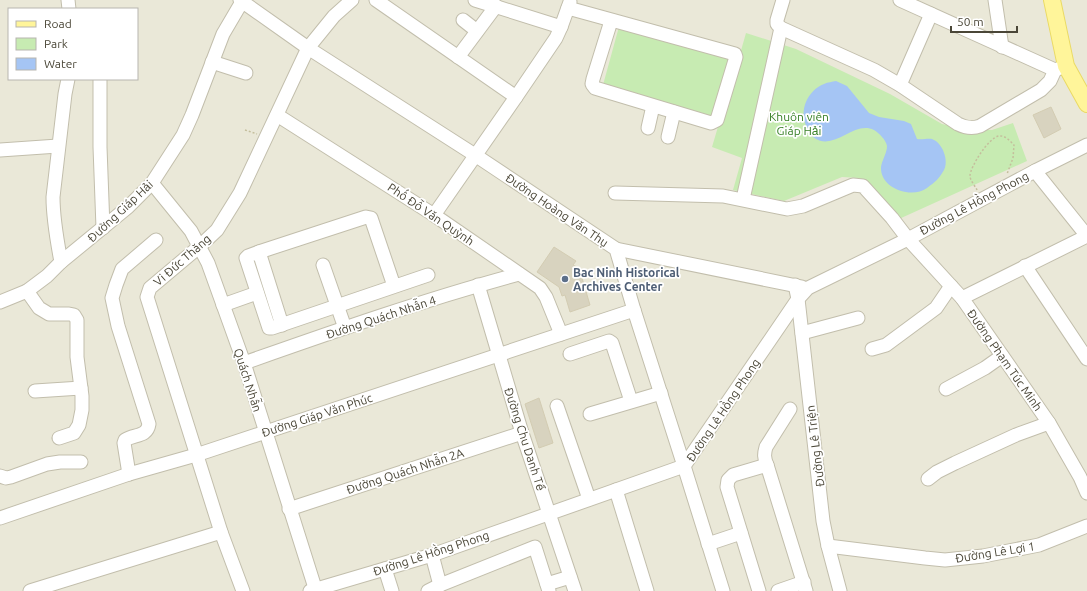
<svg xmlns="http://www.w3.org/2000/svg" width="1087" height="591" font-family="Ubuntu,sans-serif">
<rect width="100%" height="100%" fill="#f6f4ea"/>
<path fill="#eae8d8" fill-rule="evenodd" d="M0,0H1087V591H0ZM9,9H137V79H9Z"/>
<path fill="#c7ebb2" d="M620,23L740,54L746,33L796,49L890,94L942,124L968,130H992L1013,123L1027,161L899,219L874,189L859,178L842,177L784,201L733,190L742,158L712,147L720,120L603,85Z"/>
<path fill="#a5c5f4" d="M836,81L847,86L869,113L879,117L904,121L911,124L917,139C922,140 928,138 932,139C943,143 949,161 944,170C939,179 935,182 927,188C912,199 880,189 881,167C882,160 887,153 887,146C886,140 879,133 874,130C853,120 834,153 813,137C811,135 809,130 807,127C798,111 808,90 824,84C828,82 832,82 836,81Z"/>
<g fill="#d8d3bf" stroke="#d3ccb2">
<path d="M1051,107L1061,129L1044,138L1033,115Z"/>
<path d="M554,247L576,261L573,265L579,268L590,305L570,312L565,295L562,296L559,287L537,272Z"/>
<path d="M539,398L553,443L539,448L525,404Z"/>
</g>
<g fill="none" stroke-linecap="round" stroke-linejoin="round">
<defs>
<g id="minor">
<path d="M68,0L69,9"/>
<path d="M240,0L308,48L475,155L616,249L634,310L684,466L723,591"/>
<path d="M376,0L516,97"/>
<path d="M475,0L561,27"/>
<path d="M783,0L777,20V24L781,28L874,70L900,85L958,124C966,128 972,129 980,126L1041,90L1050,81L1055,70"/>
<path d="M900,0L1055,70L1063,67"/>
<path d="M995,0L1002,47"/>
<path d="M568,8L735,54L736,57L717,120L711,123L595,88L592,84L593,79L611,21"/>
<path d="M463,20L477,31"/>
<path d="M458,57L496,6"/>
<path d="M212,62L246,73"/>
<path d="M100,79V147L103,228"/>
<path d="M900,85L931,14"/>
<path d="M277,115L434,215L540,288L546,297L561,334"/>
<path d="M648,128L653,106"/>
<path d="M668,137L674,112"/>
<path d="M0,150L58,146"/>
<path d="M1035,171L1087,236"/>
<path d="M152,183L191,231L208,263L244,363L316,591"/>
<path d="M615,193L723,196L787,209L803,206L853,185L863,186L892,218L908,239L962,298L1049,423L1080,477L1087,493"/>
<path d="M743,199L781,28"/>
<path d="M434,215L516,97L556,38L561,27L570,2"/>
<path d="M616,249L802,287"/>
<path d="M259,252L282,325"/>
<path d="M61,262C57,240 53,220 53,197L65,94L68,79"/>
<path d="M323,265L345,328"/>
<path d="M1025,266L1087,359"/>
<path d="M478,285L522,433L575,591"/>
<path d="M795,285L798,299L823,521L828,546L840,591"/>
<path d="M394,286L371,218L366,217L259,252L248,256L246,258L269,328H272L428,275"/>
<path d="M27,291L39,308L49,314H69L74,315L77,320V357L82,396V410L79,425L74,433L59,438"/>
<path d="M962,298L1087,236"/>
<path d="M0,302L27,291L47,276L61,262L128,207L152,183L183,135L192,115L223,34L243,0"/>
<path d="M223,305L257,293"/>
<path d="M802,333L858,318"/>
<path d="M872,349L886,345L936,308L951,286"/>
<path d="M570,354L609,341L612,343L631,401"/>
<path d="M244,363C335,331 426,299 519,274"/>
<path d="M946,389L985,368L1002,356"/>
<path d="M35,391L81,388"/>
<path d="M557,406L589,499"/>
<path d="M590,414L661,393"/>
<path d="M767,465C764,458 764,454 766,447L790,409"/>
<path d="M129,474L124,443L125,440C135,434 147,437 149,424L118,326L112,298L116,285L122,269L156,240"/>
<path d="M0,476L6,478L11,477L47,464L60,462H81"/>
<path d="M928,479L937,472L955,463L1016,435L1049,423"/>
<path d="M616,490L647,591"/>
<path d="M289,509L522,433"/>
<path d="M0,518L129,474L196,455L634,310"/>
<path d="M708,544L741,533"/>
<path d="M828,546L925,558L945,560L983,556L1039,545L1087,526"/>
<path d="M432,555L440,585"/>
<path d="M385,569L392,591"/>
<path d="M547,584L570,577"/>
<path d="M30,591L221,532"/>
<path d="M243,591L221,532L147,297L150,288L200,246L217,230L240,193L308,48L334,16L352,0"/>
<path d="M310,591L432,555L684,466L798,299L808,288L908,239L1035,171L1087,145"/>
<path d="M428,591L440,585L535,547L549,591"/>
<path d="M759,591L727,487L728,480L733,475L767,465L806,591"/>
<path d="M778,591L804,582"/>
</g>
<path id="major" d="M1052,0L1066,66L1087,104"/>
</defs>
<use href="#minor" stroke="#c2beac" stroke-width="15"/>
<use href="#major" stroke="#eada64" stroke-width="18"/>
<g stroke="#c4be9c" stroke-width="1.5" stroke-dasharray="2 2" stroke-linecap="butt">
<path d="M245,130L257,134"/>
<path d="M977,190C975,186 970,180 970,176C970,167 989,137 999,136C1005,135 1010,141 1014,145L1013,158L1007,174"/>
</g>
<use href="#minor" stroke="#fff" stroke-width="13"/>
<use href="#major" stroke="#fff59a" stroke-width="16"/>
</g>
<circle fill="#5c6f8a" stroke="#fff" stroke-width="1.5" cx="565" cy="279" r="4"/>
<g text-anchor="middle" dominant-baseline="central" stroke-width="3.5" stroke-linejoin="round" paint-order="stroke">
<g font-size="12" fill="#388027" stroke="#fff">
<text x="799" y="116">Khuôn viên<tspan x="799" dy="14">Giáp Hải</tspan></text>
</g>
<g font-size="12" fill="#4a4637" stroke="#fff">
<text transform="translate(974 203) rotate(-28)">Đường Lê Hồng Phong</text>
<text transform="translate(557 210) rotate(34)">Đường Hoàng Văn Thụ</text>
<text transform="translate(120 211) rotate(-43)">Đường Giáp Hải</text>
<text transform="translate(431 214) rotate(34)">Phố Đỗ Văn Quỳnh</text>
<text transform="translate(182 260) rotate(-41)">Vi Đức Thăng</text>
<text transform="translate(381 317) rotate(-18)">Đường Quách Nhẫn 4</text>
<text transform="translate(1005 360) rotate(55)">Đường Phạm Túc Minh</text>
<text transform="translate(248 380) rotate(72)">Quách Nhẫn</text>
<text transform="translate(723 410) rotate(-56)">Đường Lê Hồng Phong</text>
<text transform="translate(317 415) rotate(-18)">Đường Giáp Văn Phúc</text>
<text transform="translate(525 439) rotate(72)">Đường Chu Danh Tể</text>
<text transform="translate(815 446) rotate(-97)">Đường Lê Triện</text>
<text transform="translate(405 471) rotate(-18)">Đường Quách Nhẫn 2A</text>
<text transform="translate(995 552) rotate(-9)">Đường Lê Lợi 1</text>
<text transform="translate(431 553) rotate(-18)">Đường Lê Hồng Phong</text>
</g>
<g font-size="12" font-weight="bold" fill="#4e5e75" stroke="#fff" text-anchor="start">
<text x="573" y="272">Bac Ninh Historical<tspan x="573" dy="14">Archives Center</tspan></text>
</g>
</g>
<rect x="8" y="8" width="130" height="72" fill="#ffffff" stroke="#b7b5af"/>
<rect x="16" y="21" width="20" height="6" fill="#fff59a" stroke="#b7b5af"/>
<text x="44" y="28" font-size="12" fill="#4a4637">Road</text>
<rect x="16" y="38" width="20" height="12" fill="#c7ebb2" stroke="#b7b5af"/>
<text x="44" y="48" font-size="12" fill="#4a4637">Park</text>
<rect x="16" y="58" width="20" height="12" fill="#a5c5f4" stroke="#b7b5af"/>
<text x="44" y="68" font-size="12" fill="#4a4637">Water</text>
<path d="M951 26v6h66v-6" fill="none" stroke="#4a4637" stroke-width="2"/>
<text x="957" y="26" font-size="12" fill="#4a4637" stroke="#ffffff" stroke-width="3" paint-order="stroke">50 m</text>
</svg>
